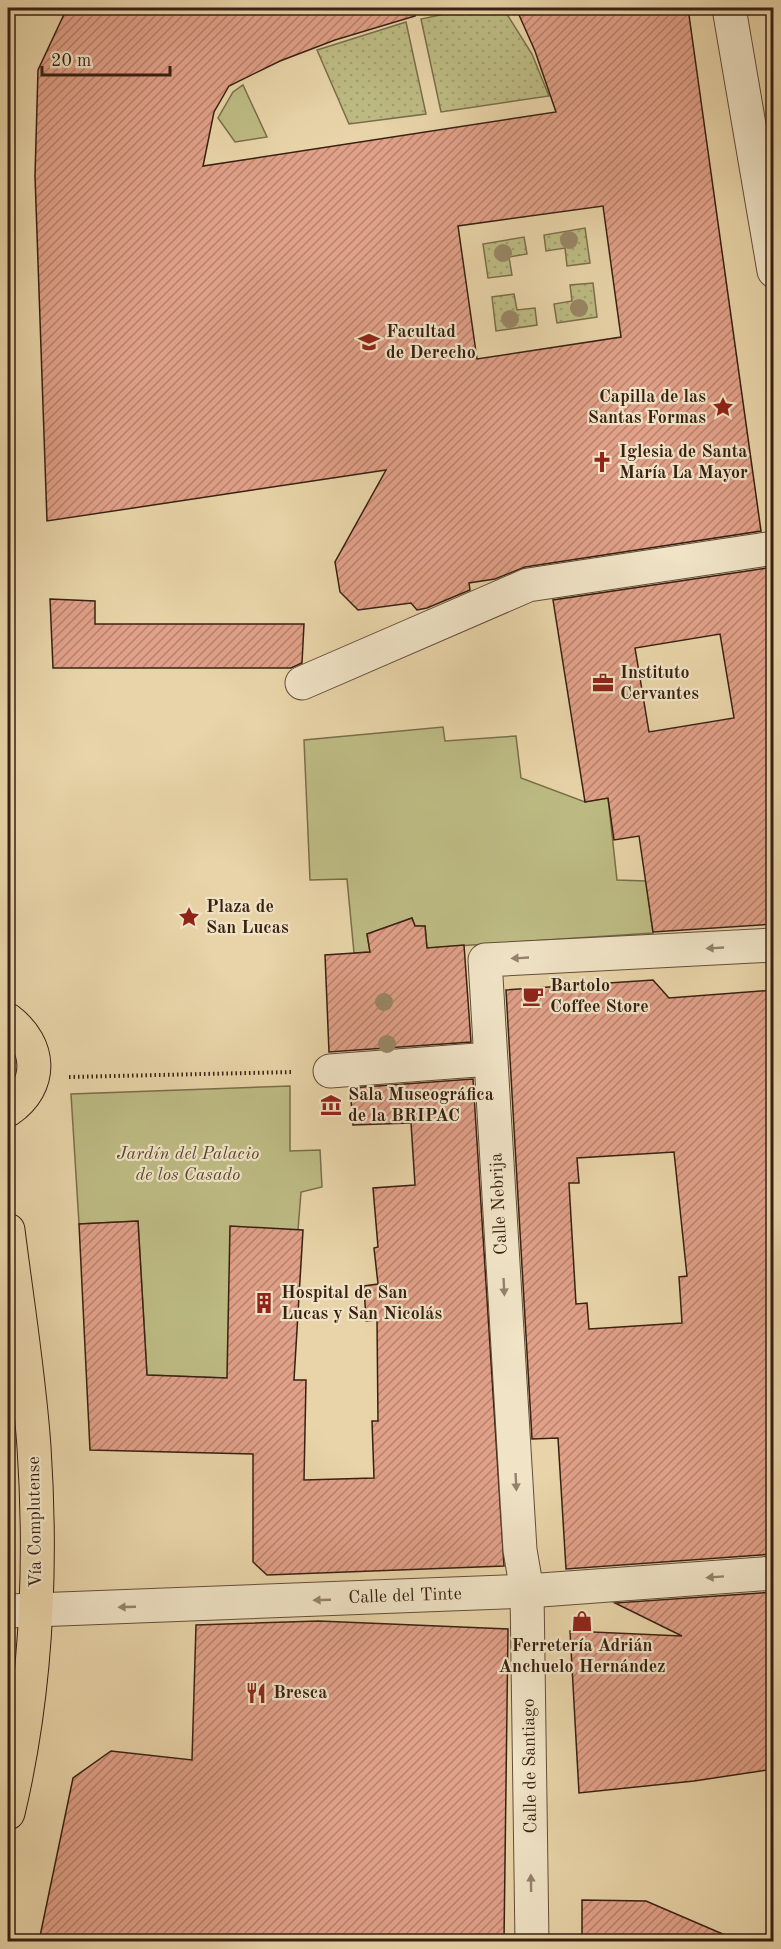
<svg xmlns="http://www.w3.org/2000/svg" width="781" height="1949" font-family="'Old Standard TT',serif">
<defs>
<pattern id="grass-dots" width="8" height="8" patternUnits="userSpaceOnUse" patternTransform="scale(1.5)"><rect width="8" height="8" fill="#bdbb83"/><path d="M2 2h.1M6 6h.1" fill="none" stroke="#a3a070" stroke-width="1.8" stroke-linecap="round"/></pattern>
<pattern id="building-hatch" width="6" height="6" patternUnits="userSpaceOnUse" patternTransform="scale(1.5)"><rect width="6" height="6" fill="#e1a088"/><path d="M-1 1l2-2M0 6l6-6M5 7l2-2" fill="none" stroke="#b7826e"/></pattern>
</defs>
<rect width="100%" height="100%" fill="#e8d4a8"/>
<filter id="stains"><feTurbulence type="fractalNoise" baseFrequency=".00333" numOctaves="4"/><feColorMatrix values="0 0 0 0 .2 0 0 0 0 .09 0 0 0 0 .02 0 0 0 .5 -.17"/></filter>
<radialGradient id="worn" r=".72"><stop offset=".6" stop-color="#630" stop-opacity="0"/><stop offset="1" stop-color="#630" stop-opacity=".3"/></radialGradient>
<g fill="url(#grass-dots)" stroke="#7a6e4a" stroke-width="1.5">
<path d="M503,8L532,54L549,96L441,112L421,19L468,9Z"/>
<path d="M406,22L426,114L349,124L317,50Z"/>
<path d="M585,228L590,263L567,266L565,248L546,251L544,235Z"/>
<path d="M524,237L527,254L509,257L512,275L488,278L483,244Z"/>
<path d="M593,283L597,317L557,323L554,304L572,301L570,285Z"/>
<path d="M514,294L517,310L535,308L537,325L496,331L492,297Z"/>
</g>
<g fill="#bdbb83" stroke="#7a6e4a" stroke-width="1.5">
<path d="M243,85L267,137L235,142L218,118L233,92Z"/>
<path d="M443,727L445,741L516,736L521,778L585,802L608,798L617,880L646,881L653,933L427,948L425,926H415L412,918L367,934L370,952L354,953L347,879L310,880L304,740Z"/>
<path d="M290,1086V1151L320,1150L322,1187L301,1192L298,1230L227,1378L147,1375L138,1221L79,1224L71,1094Z"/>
</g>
<g fill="url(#building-hatch)" stroke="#382012" stroke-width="1.5" fill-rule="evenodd">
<path d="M67,8H413L415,16L335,40L280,61L229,86L214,112L203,166L556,112L535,51L516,8H688L761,531L525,567L495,579L469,583L470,590L427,608L417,610L411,603L358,610L340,592L335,562L386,470L47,521L35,176L38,70ZM603,206L621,337L477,359L458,226Z"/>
<path d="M774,567V924L653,932L639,836L614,840L608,798L585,802L553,600ZM720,634L734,718L649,732L635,648Z"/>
<path d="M50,599L95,601V624H304L302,663L291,668H53Z"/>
<path d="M412,918L415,926H425L427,948L464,945L471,1042L329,1052L325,955L370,952L367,934Z"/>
<path d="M653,980L669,998L774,990V1554L566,1569L558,1438L532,1439L506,990ZM674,1152L687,1276L679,1277L682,1323L589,1329L587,1303L576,1304L569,1183H579L577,1158Z"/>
<path d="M473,1079L504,1566L267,1575L253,1562V1454L90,1450L79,1224L138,1221L147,1375L227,1378L230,1226L303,1230L294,1380H306L304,1480L374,1478L372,1421H378L377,1320L366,1321L364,1286L378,1284L374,1248L378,1247L373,1188L415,1185L411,1123L353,1125L350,1088Z"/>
<path d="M774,1592V1769L694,1781L579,1793L570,1631L682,1636L615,1603Z"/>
<path d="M319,1621L508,1629L504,1941H39L73,1778L111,1751L192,1760L196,1625Z"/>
<path d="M582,1900L646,1901L739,1941H582Z"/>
</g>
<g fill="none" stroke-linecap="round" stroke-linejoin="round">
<defs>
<g id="minor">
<path d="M729,8L774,271"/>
<path d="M302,683L528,585L774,548"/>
<path d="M330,1071L490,1059"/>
<path d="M8,1611L527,1591L774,1573"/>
<path d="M532,1942L527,1591L520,1550L485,960L774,945"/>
</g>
<g id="major">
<path d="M8,1020C41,1045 44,1085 8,1110"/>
<path d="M8,1230C17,1302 29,1375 34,1447C42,1568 36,1695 8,1813"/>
</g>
</defs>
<use href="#minor" stroke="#644d38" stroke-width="35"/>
<use href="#major" stroke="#382012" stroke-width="35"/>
<path stroke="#382012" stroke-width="4" stroke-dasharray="1.5 3" stroke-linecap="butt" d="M69,1077L293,1072"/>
<use href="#minor" stroke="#f0e3c6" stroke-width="33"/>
<use href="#major" stroke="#e8d4a8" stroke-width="33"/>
</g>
<g fill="#998665">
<circle cx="569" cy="240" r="9"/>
<circle cx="503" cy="253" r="9"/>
<circle cx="579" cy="308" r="9"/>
<circle cx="510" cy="319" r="9"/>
<circle cx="384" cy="1002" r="9"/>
<circle cx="387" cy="1044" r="9"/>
</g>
<defs><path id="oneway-solid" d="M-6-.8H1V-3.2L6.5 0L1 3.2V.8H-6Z" transform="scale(1.5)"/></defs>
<g fill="#94826c">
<use href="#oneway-solid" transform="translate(715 948) rotate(177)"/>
<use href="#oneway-solid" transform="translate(520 958) rotate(177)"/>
<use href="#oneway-solid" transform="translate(504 1287) rotate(87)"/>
<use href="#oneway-solid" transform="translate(516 1482) rotate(87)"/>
<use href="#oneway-solid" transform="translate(715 1577) rotate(176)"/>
<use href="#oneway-solid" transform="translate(322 1600) rotate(178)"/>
<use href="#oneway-solid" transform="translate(127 1607) rotate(178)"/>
<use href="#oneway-solid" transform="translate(531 1883) rotate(-91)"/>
</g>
<defs>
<symbol id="university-bare" viewBox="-9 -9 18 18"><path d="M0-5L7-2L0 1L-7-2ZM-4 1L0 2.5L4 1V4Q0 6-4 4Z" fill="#8f2418" stroke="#f0e3c6" stroke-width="2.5" paint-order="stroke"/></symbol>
<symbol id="sight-bare" viewBox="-9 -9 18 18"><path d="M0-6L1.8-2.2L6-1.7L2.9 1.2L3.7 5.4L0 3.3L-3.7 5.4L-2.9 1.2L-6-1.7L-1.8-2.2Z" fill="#8f2418" stroke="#f0e3c6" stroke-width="2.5" paint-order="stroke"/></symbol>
<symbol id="church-bare" viewBox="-9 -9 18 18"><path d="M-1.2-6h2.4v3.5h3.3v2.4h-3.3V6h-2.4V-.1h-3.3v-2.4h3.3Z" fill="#8f2418" stroke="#f0e3c6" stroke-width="2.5" paint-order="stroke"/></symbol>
<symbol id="office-bare" viewBox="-9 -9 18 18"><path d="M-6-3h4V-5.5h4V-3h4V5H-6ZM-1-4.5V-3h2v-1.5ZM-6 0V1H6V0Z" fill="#8f2418" stroke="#f0e3c6" stroke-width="2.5" paint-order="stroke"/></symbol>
<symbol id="cafe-bare" viewBox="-9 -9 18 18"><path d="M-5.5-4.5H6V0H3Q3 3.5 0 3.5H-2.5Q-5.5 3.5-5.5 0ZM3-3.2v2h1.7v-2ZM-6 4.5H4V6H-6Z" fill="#8f2418" stroke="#f0e3c6" stroke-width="2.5" paint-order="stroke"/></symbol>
<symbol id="museum-bare" viewBox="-9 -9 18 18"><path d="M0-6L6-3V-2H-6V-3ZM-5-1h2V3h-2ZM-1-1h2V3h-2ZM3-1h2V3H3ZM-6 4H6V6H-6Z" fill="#8f2418" stroke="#f0e3c6" stroke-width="2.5" paint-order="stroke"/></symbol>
<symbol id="building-bare" viewBox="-9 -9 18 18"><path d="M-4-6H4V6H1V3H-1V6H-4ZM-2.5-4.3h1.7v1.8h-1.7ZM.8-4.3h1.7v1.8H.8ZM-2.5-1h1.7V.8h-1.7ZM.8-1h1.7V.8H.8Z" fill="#8f2418" stroke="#f0e3c6" stroke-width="2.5" paint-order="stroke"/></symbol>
<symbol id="shop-bare" viewBox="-9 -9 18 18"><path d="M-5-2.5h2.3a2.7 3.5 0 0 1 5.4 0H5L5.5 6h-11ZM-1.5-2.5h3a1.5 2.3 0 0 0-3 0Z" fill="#8f2418" stroke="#f0e3c6" stroke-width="2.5" paint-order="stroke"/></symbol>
<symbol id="restaurant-bare" viewBox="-9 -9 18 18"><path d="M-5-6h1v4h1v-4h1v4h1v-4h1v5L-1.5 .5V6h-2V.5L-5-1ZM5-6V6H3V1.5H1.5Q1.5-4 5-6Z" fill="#8f2418" stroke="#f0e3c6" stroke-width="2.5" paint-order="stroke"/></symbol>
</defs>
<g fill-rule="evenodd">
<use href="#university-bare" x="354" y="327" width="30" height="30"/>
<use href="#sight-bare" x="708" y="392" width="30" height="30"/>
<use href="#church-bare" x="587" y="447" width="30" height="30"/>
<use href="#office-bare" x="588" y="668" width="30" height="30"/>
<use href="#sight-bare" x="174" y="902" width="30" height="30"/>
<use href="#cafe-bare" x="518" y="981" width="30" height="30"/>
<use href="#museum-bare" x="316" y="1090" width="30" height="30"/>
<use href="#building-bare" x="249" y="1288" width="30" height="30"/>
<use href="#shop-bare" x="567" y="1606" width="30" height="30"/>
<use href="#restaurant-bare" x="241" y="1678" width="30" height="30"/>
</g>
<g text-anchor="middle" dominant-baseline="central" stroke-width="4.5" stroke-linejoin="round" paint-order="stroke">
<g font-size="18" font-weight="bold" fill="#382012" stroke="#f0e3c6" text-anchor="start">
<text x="386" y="332">Facultad<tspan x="386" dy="21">de Derecho</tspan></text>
<text x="706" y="397" text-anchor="end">Capilla de las<tspan x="706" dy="21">Santas Formas</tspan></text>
<text x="619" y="452">Iglesia de Santa<tspan x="619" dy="21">María La Mayor</tspan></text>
<text x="620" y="673">Instituto<tspan x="620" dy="21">Cervantes</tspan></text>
<text x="206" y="907">Plaza de<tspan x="206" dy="21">San Lucas</tspan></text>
<text x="550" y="986">Bartolo<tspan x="550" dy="21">Coffee Store</tspan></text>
<text x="348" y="1095">Sala Museográfica<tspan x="348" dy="21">de la BRIPAC</tspan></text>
<text x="281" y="1293">Hospital de San<tspan x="281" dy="21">Lucas y San Nicolás</tspan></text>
<text x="582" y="1646" text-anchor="middle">Ferretería Adrián<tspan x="582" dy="21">Anchuelo Hernández</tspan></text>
<text x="273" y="1693">Bresca</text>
</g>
<g font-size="18" font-style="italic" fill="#59472e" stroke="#f0e3c6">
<text x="188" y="1154">Jardín del Palacio<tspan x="188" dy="21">de los Casado</tspan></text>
</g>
<g font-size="18" fill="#382012" stroke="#f0e3c6">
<text transform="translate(499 1204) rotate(-93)">Calle Nebrija</text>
<text transform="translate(35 1522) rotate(-91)">Vía Complutense</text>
<text transform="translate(405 1596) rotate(-2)">Calle del Tinte</text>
<text transform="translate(530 1766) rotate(-91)">Calle de Santiago</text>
</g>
</g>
<rect width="781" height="1949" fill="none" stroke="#e8d4a8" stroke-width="30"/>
<rect x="9" y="9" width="763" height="1931" fill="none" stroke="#382012" stroke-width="3"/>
<rect x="15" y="15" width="751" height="1919" fill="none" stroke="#382012" stroke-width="1.5"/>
<path d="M42 66v9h128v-9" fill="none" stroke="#382012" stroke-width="3"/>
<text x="51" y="66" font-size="18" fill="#382012" stroke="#f0e3c6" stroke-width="4.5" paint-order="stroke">20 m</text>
<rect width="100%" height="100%" filter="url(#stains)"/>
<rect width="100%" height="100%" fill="url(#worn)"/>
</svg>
